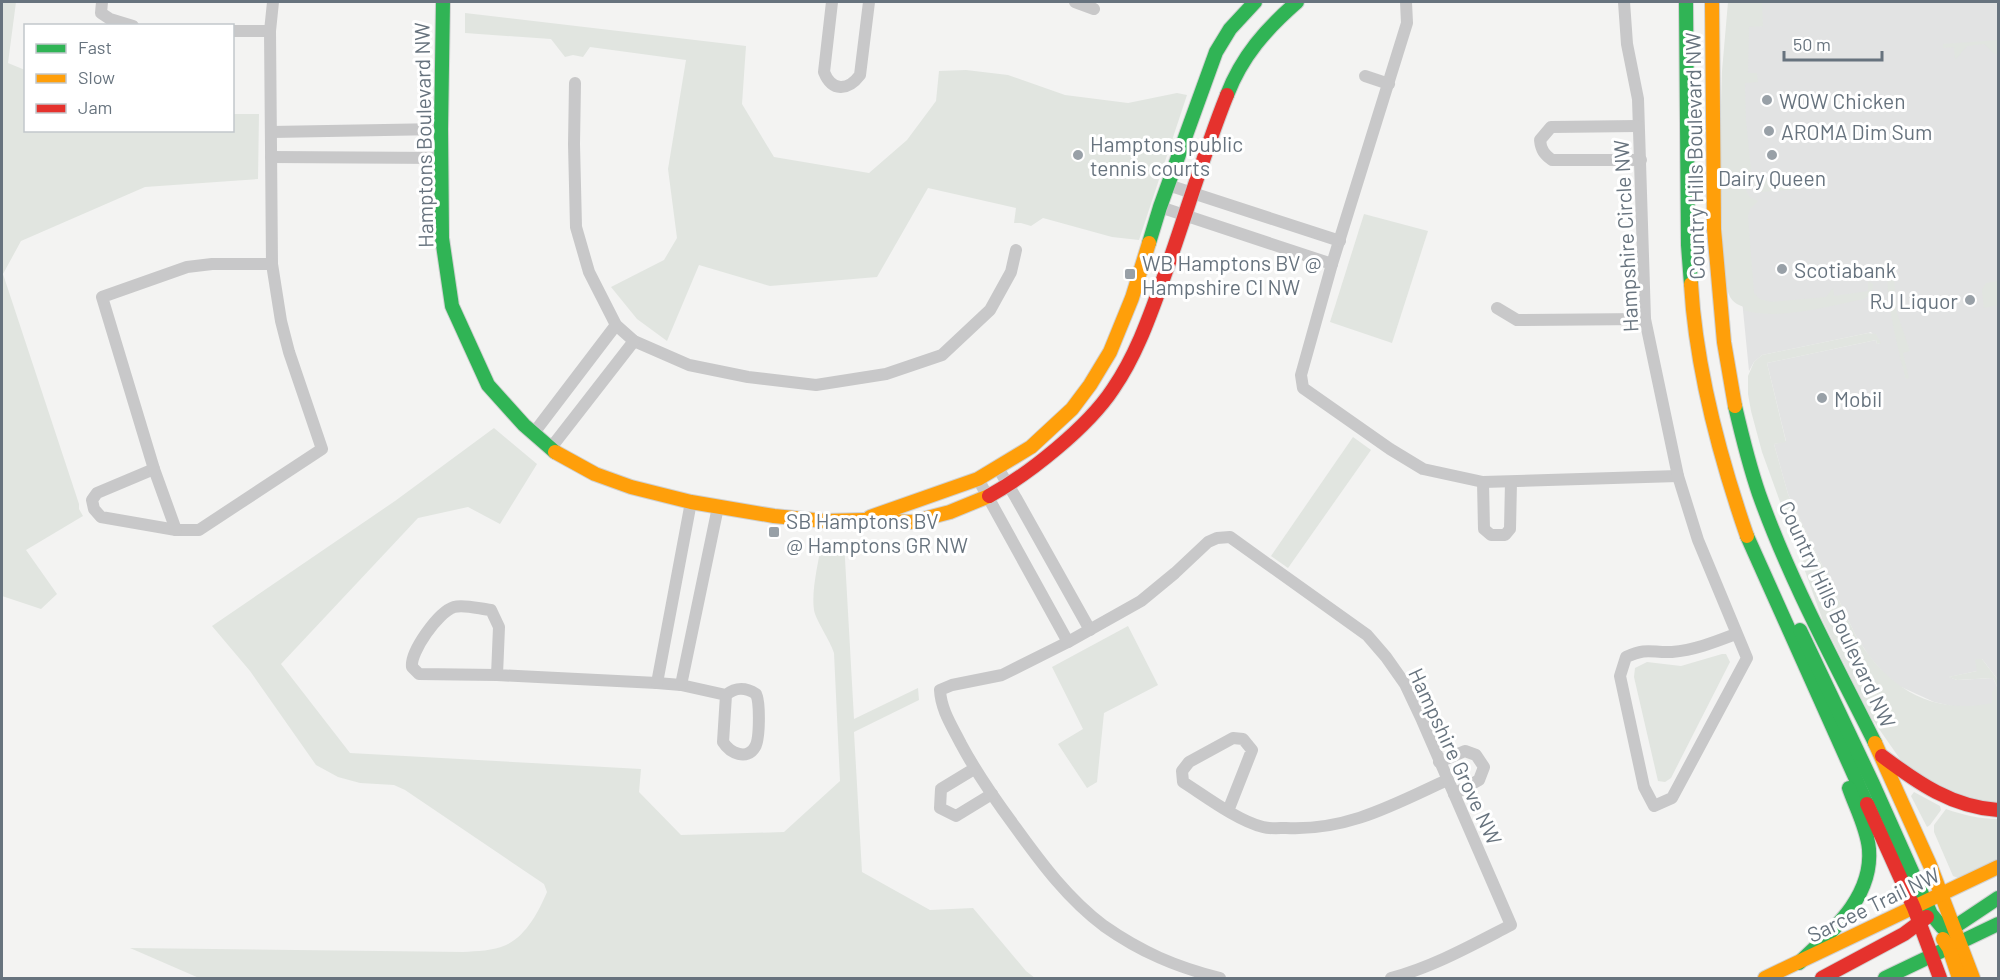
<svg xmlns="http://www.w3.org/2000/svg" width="2000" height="980" font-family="Barlow,sans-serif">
<rect width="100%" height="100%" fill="#f3f3f2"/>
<path fill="#e2e3e3" d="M1742,2H1998V680L1982,659L1977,671L1949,677L1957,680L1993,678L1997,686L1992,704L1974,707H1956L1934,702L1897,685L1887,677L1869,656L1856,636L1788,494L1774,444L1786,441L1767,363L1876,340L1877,344L1880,343L1871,332L1868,333L1762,355L1754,362L1749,371L1742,300Z"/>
<g fill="#e1e5e0">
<path d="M2,2H16L8,63L25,70L26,130H232L233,114H259L258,179L145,187L21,241L3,274L79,504V509L83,516L26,550L57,594L41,609L2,596Z"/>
<path d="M1728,2H1762L1763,26L1749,27L1748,73H1757L1758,82L1745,83L1746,119L1751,171C1744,180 1744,189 1750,197L1758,201L1750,209L1748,216L1754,293L1760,299L1771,302L1826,297L1833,288L1834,296L1868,291V281L1873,284C1873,292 1870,295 1864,299C1829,306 1777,321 1743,310L1744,307C1729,302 1729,295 1725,281L1719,173L1722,71Z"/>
<path d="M465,13L746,46L742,104L774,157L869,173L907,140L936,101L939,71L966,70L1008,75L1065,95L1128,103L1177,93L1187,95L1139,240L1112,237L1043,218L1031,226L1021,223H1014L1016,208L928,188L877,277L770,286L699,265L667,341L637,319L611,287L664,260L677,238L668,169L686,60L590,47L583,57L573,55L565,57L551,39L465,33Z"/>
<path d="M1998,40V54H1995L1984,44L1967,46L1955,60L1954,47L1943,48V44Z"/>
<path d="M1799,174L1805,177V186L1801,189L1760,192L1755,189L1754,183L1759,177C1780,175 1778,195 1799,174Z"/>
<path d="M1364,214L1428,231L1392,343L1330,322Z"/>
<path d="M1890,266H1893L1897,313L1910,351L1903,353L1909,378L1906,379C1900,356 1881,286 1890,266Z"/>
<path d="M1998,281V305L1984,308L1982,290L1986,283Z"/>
<path d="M1868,333L1876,334L1881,343L1877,344L1876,340L1767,363L1786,442L1774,444L1788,494L1856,636C1886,687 1932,716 1992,703V692L1997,686L1993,678L1957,680L1948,677L1977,671L1975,660L1977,659H1982L1998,680V804L1983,803L1945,792L1920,777L1900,759L1870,716L1823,621L1762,452L1751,411L1748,394V376L1754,362L1762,355Z"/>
<path d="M494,428L537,464L500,524L468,507L418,518L281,664L350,753L641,769L639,792L681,835L784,832L840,781L834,653C830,640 816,621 814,610C811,590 819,560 822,540L844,541L854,719L918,688L919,700L854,732L862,872L930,910L973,908L1026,971L1035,978H199L130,948L463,952C477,951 493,951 506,945C526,936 539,911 547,892L544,884L405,790L394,785L360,783L338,777L316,765L250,671L212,626L395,501Z"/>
<path d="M1353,437L1371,450L1288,568L1271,556Z"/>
<path d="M1128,626L1158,685L1104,713L1097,782L1087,788L1058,744L1083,729L1052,667Z"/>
<path d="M1722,654H1726L1730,662L1671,778L1665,782L1658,781L1634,677L1635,668L1647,662L1681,666Z"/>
<path d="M1914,792L1940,806L1941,810L1930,825L1927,827L1911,796Z"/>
<path d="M1946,809C1963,815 1980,819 1998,819V859L1958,878L1953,876L1934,832V825Z"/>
</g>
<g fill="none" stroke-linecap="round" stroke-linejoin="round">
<defs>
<g id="fast">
<path d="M443,2L441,129L442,238L452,306L488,385L524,425L555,452"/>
<path d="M1686,2L1688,245L1691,284"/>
<path d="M1227,95C1242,56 1266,29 1297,2"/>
<path d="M1149,243L1160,207L1216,52L1230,29L1255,2"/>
<path d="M1735,406C1742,436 1749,465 1759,494C1790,581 1834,661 1875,743"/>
<path d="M1747,536L1867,804"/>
<path d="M1800,630L1873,784L1931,914L1942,927L1957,940"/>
<path d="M1947,932L1998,898"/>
<path d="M1799,963C1831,932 1873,898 1869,849C1867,828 1856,808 1849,788"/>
<path d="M1885,978L1998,924"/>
</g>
<g id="slow">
<path d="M1712,2L1714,229L1724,342L1735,406"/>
<path d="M1691,284C1696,370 1719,455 1747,536"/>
<path d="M555,452L595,474L631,487L691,502L774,516L824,521L864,520L912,522L950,512L989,496"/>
<path d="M870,517L978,479L1031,447L1072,409L1090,385L1110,352L1132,298L1149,243"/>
<path d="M1875,743L1930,865L1973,978"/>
<path d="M1943,939L1949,948L1959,978"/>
<path d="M1765,978L1998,867"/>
</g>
<g id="jam">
<path d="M989,496C1029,474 1088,427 1113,389C1135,357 1148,321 1161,285C1184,222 1202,157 1227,95"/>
<path d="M1882,756C1918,783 1952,807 1998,810"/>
<path d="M1867,804L1914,908L1940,978"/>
<path d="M1822,978L1904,934L1927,917"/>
</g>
</defs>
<use href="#fast" stroke="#d0d1d1" stroke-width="16"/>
<use href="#slow" stroke="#d0d1d1" stroke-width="16"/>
<use href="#jam" stroke="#d0d1d1" stroke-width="16"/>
<g stroke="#c8c8c9" stroke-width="12">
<path d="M102,2L101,13L110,19L133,26"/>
<path d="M832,2L824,72C832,92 848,91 860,75L869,2"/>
<path d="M1075,2L1094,9"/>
<path d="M1406,2L1407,23L1332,264L1301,375L1303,388L1390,449L1423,469L1483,482L1678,476"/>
<path d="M1624,2L1627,44L1638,99L1645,319L1678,476L1698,540L1747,658L1672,798L1654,806L1644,787L1620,676L1626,657C1648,647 1651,653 1672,652C1695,650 1715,642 1736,634"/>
<path d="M232,31H270"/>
<path d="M1365,76L1389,84"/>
<path d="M575,83L574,144L576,227L589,272L616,325L634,341L689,365L748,377L816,385L886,374L942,355L990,310L1011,272L1016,250"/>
<path d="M1638,126L1551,127L1540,140C1541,150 1544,154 1552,160H1641"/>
<path d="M271,132L441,129"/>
<path d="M271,157L442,158"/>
<path d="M1168,185L1340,241"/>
<path d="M1160,207L1332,264"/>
<path d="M1497,308L1517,320L1645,319"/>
<path d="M533,434L616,325"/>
<path d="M550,449L634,341"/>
<path d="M998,468L1016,498L1090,630"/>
<path d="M154,469L97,493L92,500L94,509L101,517L176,530H199L322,449L289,352L281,321L272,264L270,31L273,2"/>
<path d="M978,479L1068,642"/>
<path d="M1483,482L1484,529L1491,535H1505L1510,529L1511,482"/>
<path d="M176,530L154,469L102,297L187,267L212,264H272"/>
<path d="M497,675L499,627L491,610C480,609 464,604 454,607C438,612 410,652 412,667L419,674L497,675L657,683L681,685L726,695C736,687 745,687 756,694C760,702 760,739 755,747C747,761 730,753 723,742L726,695"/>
<path d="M657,683L691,502"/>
<path d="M681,685L718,507"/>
<path d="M1439,762L1465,751L1476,755L1484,767L1479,780L1454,794"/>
<path d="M974,769L941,789L940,808L956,816L992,794"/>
<path d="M1228,811L1252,750L1243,739L1233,738L1189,762L1182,771L1183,782C1205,796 1238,821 1263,827C1270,829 1279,828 1286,828C1347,831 1393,805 1447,780"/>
<path d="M1220,978C1176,967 1141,952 1104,926C1068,899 1042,864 1016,828C996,801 977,774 961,744C952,726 941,710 940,690L952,685L1002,675L1068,642L1141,601L1175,573L1208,542L1217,538L1230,537L1367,635L1386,657L1405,684L1422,720L1511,925C1472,945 1433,967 1391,978"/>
</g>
<use href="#fast" stroke="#30b455" stroke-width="14"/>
<use href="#slow" stroke="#ff9f0a" stroke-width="14"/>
<use href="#jam" stroke="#e5322d" stroke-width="14"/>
</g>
<g fill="#98a0a7" stroke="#fff" stroke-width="2">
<circle cx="1767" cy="100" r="6"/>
<circle cx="1769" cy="131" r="6"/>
<circle cx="1078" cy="155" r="6"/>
<circle cx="1772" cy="155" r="6"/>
<circle cx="1782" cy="269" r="6"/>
<rect x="1124" y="268" width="12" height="12" rx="3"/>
<circle cx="1970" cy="300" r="6"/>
<circle cx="1822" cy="398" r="6"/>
<rect x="768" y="526" width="12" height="12" rx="3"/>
</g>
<g text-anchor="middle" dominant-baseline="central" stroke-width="6" stroke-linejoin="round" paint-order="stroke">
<g font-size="21" fill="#67737e" stroke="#fff" text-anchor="start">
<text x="1779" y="100">WOW Chicken</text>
<text x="1781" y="131">AROMA Dim Sum</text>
<text x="1090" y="143">Hamptons public<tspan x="1090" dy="24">tennis courts</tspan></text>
<text x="1772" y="177" text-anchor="middle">Dairy Queen</text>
<text x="1142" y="262">WB Hamptons BV @<tspan x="1142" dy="24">Hampshire CI NW</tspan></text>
<text x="1794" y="269">Scotiabank</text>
<text x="1958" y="300" text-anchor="end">RJ Liquor</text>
<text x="1834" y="398">Mobil</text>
<text x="786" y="520">SB Hamptons BV<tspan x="786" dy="24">@ Hamptons GR NW</tspan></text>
</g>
<g font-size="21" fill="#67737e" stroke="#fff">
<text transform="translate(423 135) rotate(-91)">Hamptons Boulevard NW</text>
<text transform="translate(1694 156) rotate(-91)">Country Hills Boulevard NW</text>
<text transform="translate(1625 236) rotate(-93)">Hampshire Circle NW</text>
<text transform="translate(1838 614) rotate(65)">Country Hills Boulevard NW</text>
<text transform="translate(1456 756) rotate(65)">Hampshire Grove NW</text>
<text transform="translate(1873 904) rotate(-26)">Sarcee Trail NW</text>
</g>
</g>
<rect width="2000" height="980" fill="none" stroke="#67737e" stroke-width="6"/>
<rect x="24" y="24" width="210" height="108" fill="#ffffff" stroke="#c2c7cb" stroke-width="1.5"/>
<rect x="36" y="44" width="30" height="9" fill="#30b455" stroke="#c2c7cb" stroke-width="1.5"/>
<text x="78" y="54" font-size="18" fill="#67737e">Fast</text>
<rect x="36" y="74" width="30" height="9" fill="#ff9f0a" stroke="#c2c7cb" stroke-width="1.5"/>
<text x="78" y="84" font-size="18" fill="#67737e">Slow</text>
<rect x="36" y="104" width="30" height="9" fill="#e5322d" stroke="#c2c7cb" stroke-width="1.5"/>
<text x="78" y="114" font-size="18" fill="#67737e">Jam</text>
<path d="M1784 51v9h98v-9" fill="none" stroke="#67737e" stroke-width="3"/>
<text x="1793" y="51" font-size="18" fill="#67737e" stroke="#ffffff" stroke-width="4.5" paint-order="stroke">50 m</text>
</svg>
